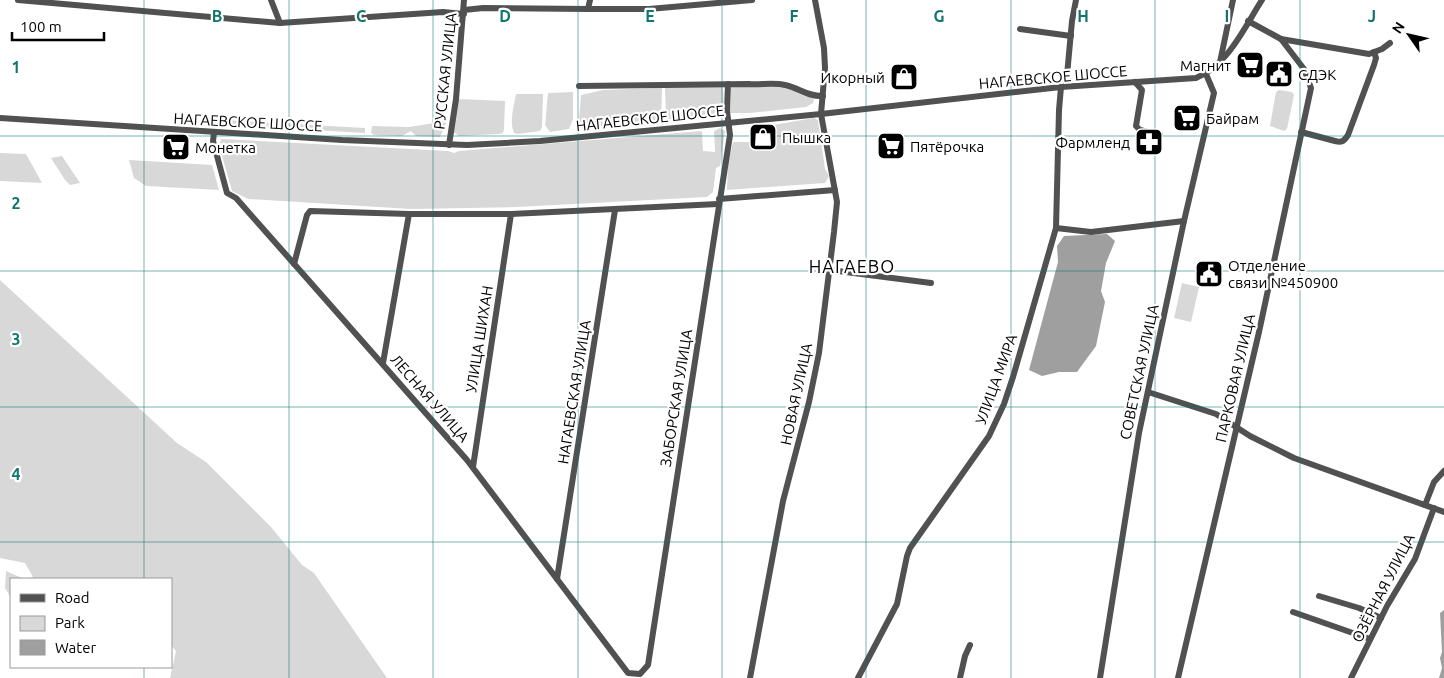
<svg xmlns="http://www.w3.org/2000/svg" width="1444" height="678" font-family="Ubuntu,sans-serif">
<rect width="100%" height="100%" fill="#fff"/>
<g fill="#d8d8d8">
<path d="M773,86L797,91L814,99L813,103L806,107L750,113H730L731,87H763Z"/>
<path d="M665,87H723L724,110L721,114L670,119L666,118Z"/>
<path d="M662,88L661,120L587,128L583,127L579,121L581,95L603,90Z"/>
<path d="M1279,90L1292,92L1294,95L1287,129L1284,131L1270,126L1276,92Z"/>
<path d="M573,92V119L569,129L550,132L545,125L548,93Z"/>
<path d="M516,94H543L542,127L540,131L518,134L514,133C509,122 514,105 516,94Z"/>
<path d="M458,99L505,101L504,129L503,133L499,134L459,136L453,132Z"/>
<path d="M814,118L818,120L825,169L829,176L825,183L727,190L728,163L733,142H753L754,145L772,139L770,129L773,125Z"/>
<path d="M224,120L365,128V133L223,125Z"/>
<path d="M447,121L440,137L416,136L411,131L402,136L374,135L371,133L372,126L409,127Z"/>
<path d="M720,128L725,131L720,166L716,168L713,192L707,197L517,207L411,209L248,199L232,191L219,145L221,139L448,151L454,153L459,151L702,131L703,151L715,152L714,131Z"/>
<path d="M0,153L26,154L42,183L0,181Z"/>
<path d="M62,156L80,183L70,185L65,180L51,158Z"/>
<path d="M129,160L212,165L219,190L146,186L134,178Z"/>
<path d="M0,280L177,443L206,462L271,527L302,565L314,573L387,678H170L176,651L171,645V579H11V598L5,588L6,571L24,579L33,577L25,563L0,558Z"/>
<path d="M1182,283L1199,287L1191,322L1174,318Z"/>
</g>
<g fill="#9f9f9f">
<path d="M1107,234L1115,241L1106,263L1101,291L1105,302L1096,346L1077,372H1059L1042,376L1029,370L1058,262L1057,246L1064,236Z"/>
<path d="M1444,610V678H1439L1442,668L1440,658L1442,652L1440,613Z"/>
</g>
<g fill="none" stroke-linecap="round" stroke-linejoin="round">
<g stroke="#515151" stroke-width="6">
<path d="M18,0L280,23L443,12L464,14"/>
<path d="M271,0L280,23"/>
<path d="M588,9H649L752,0"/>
<path d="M464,10L483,8L588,9L590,0"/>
<path d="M1020,29L1071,36"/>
<path d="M1281,39L1369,54L1382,49L1390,43"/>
<path d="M1220,62L1233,0"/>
<path d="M1135,82L1142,90L1136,126L1140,130L1160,135"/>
<path d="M579,86L749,84C761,85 773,82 785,85C799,88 808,97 823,96"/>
<path d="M1066,86L1072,21L1076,0"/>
<path d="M0,118L342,140L467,145L540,141L821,114L1061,87L1196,78C1228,65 1244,28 1262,0"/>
<path d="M1301,132L1335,141C1342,143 1344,141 1348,135L1374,65L1376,58L1374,52"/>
<path d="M214,133L213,141L227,193L236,198L467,460L628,673L640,674L648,665L730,135L727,111L728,84"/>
<path d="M449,145L456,99L464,0"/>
<path d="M719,199L835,190"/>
<path d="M1056,228L1091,232L1184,221"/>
<path d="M294,264L307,215L310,211L409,214H511L718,204"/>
<path d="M830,270L931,283"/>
<path d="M383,363L409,214"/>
<path d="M1148,392L1216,414L1250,436L1294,458L1444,512"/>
<path d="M473,467L511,214"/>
<path d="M1425,505L1434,482L1444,471"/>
<path d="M557,579L615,210"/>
<path d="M1319,596L1359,608L1381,618"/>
<path d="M1293,612L1370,639"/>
<path d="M750,678L783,501L809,402L819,353L834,232L837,202L821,114L825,68L824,48L815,0"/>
<path d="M858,678L897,604L907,556L910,548L989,436L1004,404L1013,377L1056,228L1059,110L1061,87"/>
<path d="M960,678L965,656L970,645"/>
<path d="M1100,678L1139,433L1184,221L1214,93L1206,74"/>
<path d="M1178,678L1259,332L1311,88L1304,69L1281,39L1248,21"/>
<path d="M1351,678L1387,606L1415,559L1434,508"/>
</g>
</g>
<path fill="none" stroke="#0f766e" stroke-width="1" stroke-opacity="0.55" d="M144,0V579M289,0V678M433,0V678M578,0V678M722,0V678M866,0V678M1011,0V678M1155,0V678M1300,0V678M0,136H1444M0,271H1444M0,407H1444M0,542H1444M144,667V678"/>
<defs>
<symbol id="supermarket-square" viewBox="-11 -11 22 22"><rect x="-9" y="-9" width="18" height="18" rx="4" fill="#000" stroke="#fff"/><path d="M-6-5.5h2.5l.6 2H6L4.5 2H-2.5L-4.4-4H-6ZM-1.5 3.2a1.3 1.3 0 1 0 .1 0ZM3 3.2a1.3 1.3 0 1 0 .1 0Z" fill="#fff"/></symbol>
<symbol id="civic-square" viewBox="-11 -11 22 22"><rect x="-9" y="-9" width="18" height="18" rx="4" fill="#000" stroke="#fff"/><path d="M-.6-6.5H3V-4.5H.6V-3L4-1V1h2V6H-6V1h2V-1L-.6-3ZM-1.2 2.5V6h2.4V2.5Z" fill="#fff"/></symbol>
<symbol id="shop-square" viewBox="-11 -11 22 22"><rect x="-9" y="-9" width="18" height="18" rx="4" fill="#000" stroke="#fff"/><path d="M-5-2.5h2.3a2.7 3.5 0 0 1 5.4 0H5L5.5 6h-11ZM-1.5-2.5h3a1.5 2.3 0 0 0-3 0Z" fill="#fff"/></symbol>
<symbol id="pharmacy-square" viewBox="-11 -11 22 22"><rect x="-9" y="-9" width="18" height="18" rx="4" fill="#000" stroke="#fff"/><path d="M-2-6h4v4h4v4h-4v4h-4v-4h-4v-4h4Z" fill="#fff"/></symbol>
</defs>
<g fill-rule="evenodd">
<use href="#supermarket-square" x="1234" y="49" width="32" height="32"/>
<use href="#civic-square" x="1263" y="58" width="32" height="32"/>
<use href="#shop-square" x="888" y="61" width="32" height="32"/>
<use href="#supermarket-square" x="1171" y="102" width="32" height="32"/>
<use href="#shop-square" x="747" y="121" width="32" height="32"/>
<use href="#pharmacy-square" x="1133" y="126" width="32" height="32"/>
<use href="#supermarket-square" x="875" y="130" width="32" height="32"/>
<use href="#supermarket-square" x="160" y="131" width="32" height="32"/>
<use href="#civic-square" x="1193" y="258" width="32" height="32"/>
</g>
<g text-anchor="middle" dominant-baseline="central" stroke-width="4.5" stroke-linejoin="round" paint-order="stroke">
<g font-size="15" fill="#000" stroke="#fff" text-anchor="start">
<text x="1231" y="65" text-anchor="end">Магнит</text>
<text x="1298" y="74">СДЭК</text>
<text x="885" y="77" text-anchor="end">Икорный</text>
<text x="1206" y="118">Байрам</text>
<text x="782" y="137">Пышка</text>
<text x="1130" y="142" text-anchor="end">Фармленд</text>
<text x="910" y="146">Пятёрочка</text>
<text x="195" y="147">Монетка</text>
<text x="1228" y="265">Отделение<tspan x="1228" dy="17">связи №450900</tspan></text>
</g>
<g font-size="15" fill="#000" stroke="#fff">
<text transform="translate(445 71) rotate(-84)">РУССКАЯ УЛИЦА</text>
<text transform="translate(1053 77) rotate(-5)">НАГАЕВСКОЕ ШОССЕ</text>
<text transform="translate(650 118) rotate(-6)">НАГАЕВСКОЕ ШОССЕ</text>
<text transform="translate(248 122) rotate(3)">НАГАЕВСКОЕ ШОССЕ</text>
<text transform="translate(479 339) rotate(-81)">УЛИЦА ШИХАН</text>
<text transform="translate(1139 372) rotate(-78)">СОВЕТСКАЯ УЛИЦА</text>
<text transform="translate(1235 378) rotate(-77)">ПАРКОВАЯ УЛИЦА</text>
<text transform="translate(996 379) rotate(-70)">УЛИЦА МИРА</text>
<text transform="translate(574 392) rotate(-81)">НАГАЕВСКАЯ УЛИЦА</text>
<text transform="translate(796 394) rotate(-78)">НОВАЯ УЛИЦА</text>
<text transform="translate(430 398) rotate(49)">ЛЕСНАЯ УЛИЦА</text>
<text transform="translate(676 398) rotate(-81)">ЗАБОРСКАЯ УЛИЦА</text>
<text transform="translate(1383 588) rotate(-63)">ОЗЁРНАЯ УЛИЦА</text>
</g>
<g font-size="18" letter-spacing="1" fill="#000" stroke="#fff">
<text x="852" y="266">НАГАЕВО</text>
</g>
</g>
<g font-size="16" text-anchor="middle" font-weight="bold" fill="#0f766e" stroke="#fff" stroke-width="4.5" stroke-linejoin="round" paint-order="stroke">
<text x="217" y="22">B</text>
<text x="361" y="22">C</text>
<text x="505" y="22">D</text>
<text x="650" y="22">E</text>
<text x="794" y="22">F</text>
<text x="939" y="22">G</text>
<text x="1083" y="22">H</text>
<text x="1227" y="22">I</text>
<text x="1372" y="22">J</text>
<text x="16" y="73">1</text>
<text x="16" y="209">2</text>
<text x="16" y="345">3</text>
<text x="16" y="480">4</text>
</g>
<rect x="10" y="578" width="162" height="90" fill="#ffffff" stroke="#999999"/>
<rect x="20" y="594" width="25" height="8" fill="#515151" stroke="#999999"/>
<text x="55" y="603" font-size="15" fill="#000000">Road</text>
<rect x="20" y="616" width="25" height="15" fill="#d8d8d8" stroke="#999999"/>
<text x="55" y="628" font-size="15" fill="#000000">Park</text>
<rect x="20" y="640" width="25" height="15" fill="#9f9f9f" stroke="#999999"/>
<text x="55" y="653" font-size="15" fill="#000000">Water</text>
<g transform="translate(1409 35) rotate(304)" stroke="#ffffff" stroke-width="4" paint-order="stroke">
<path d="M0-4L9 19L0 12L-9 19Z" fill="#000000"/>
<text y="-8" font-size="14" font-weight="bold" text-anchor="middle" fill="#000000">N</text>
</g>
<path d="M12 32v8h92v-8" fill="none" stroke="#000000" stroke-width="2.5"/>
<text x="20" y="32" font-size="15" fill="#000000" stroke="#ffffff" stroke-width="4" paint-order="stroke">100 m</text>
</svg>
